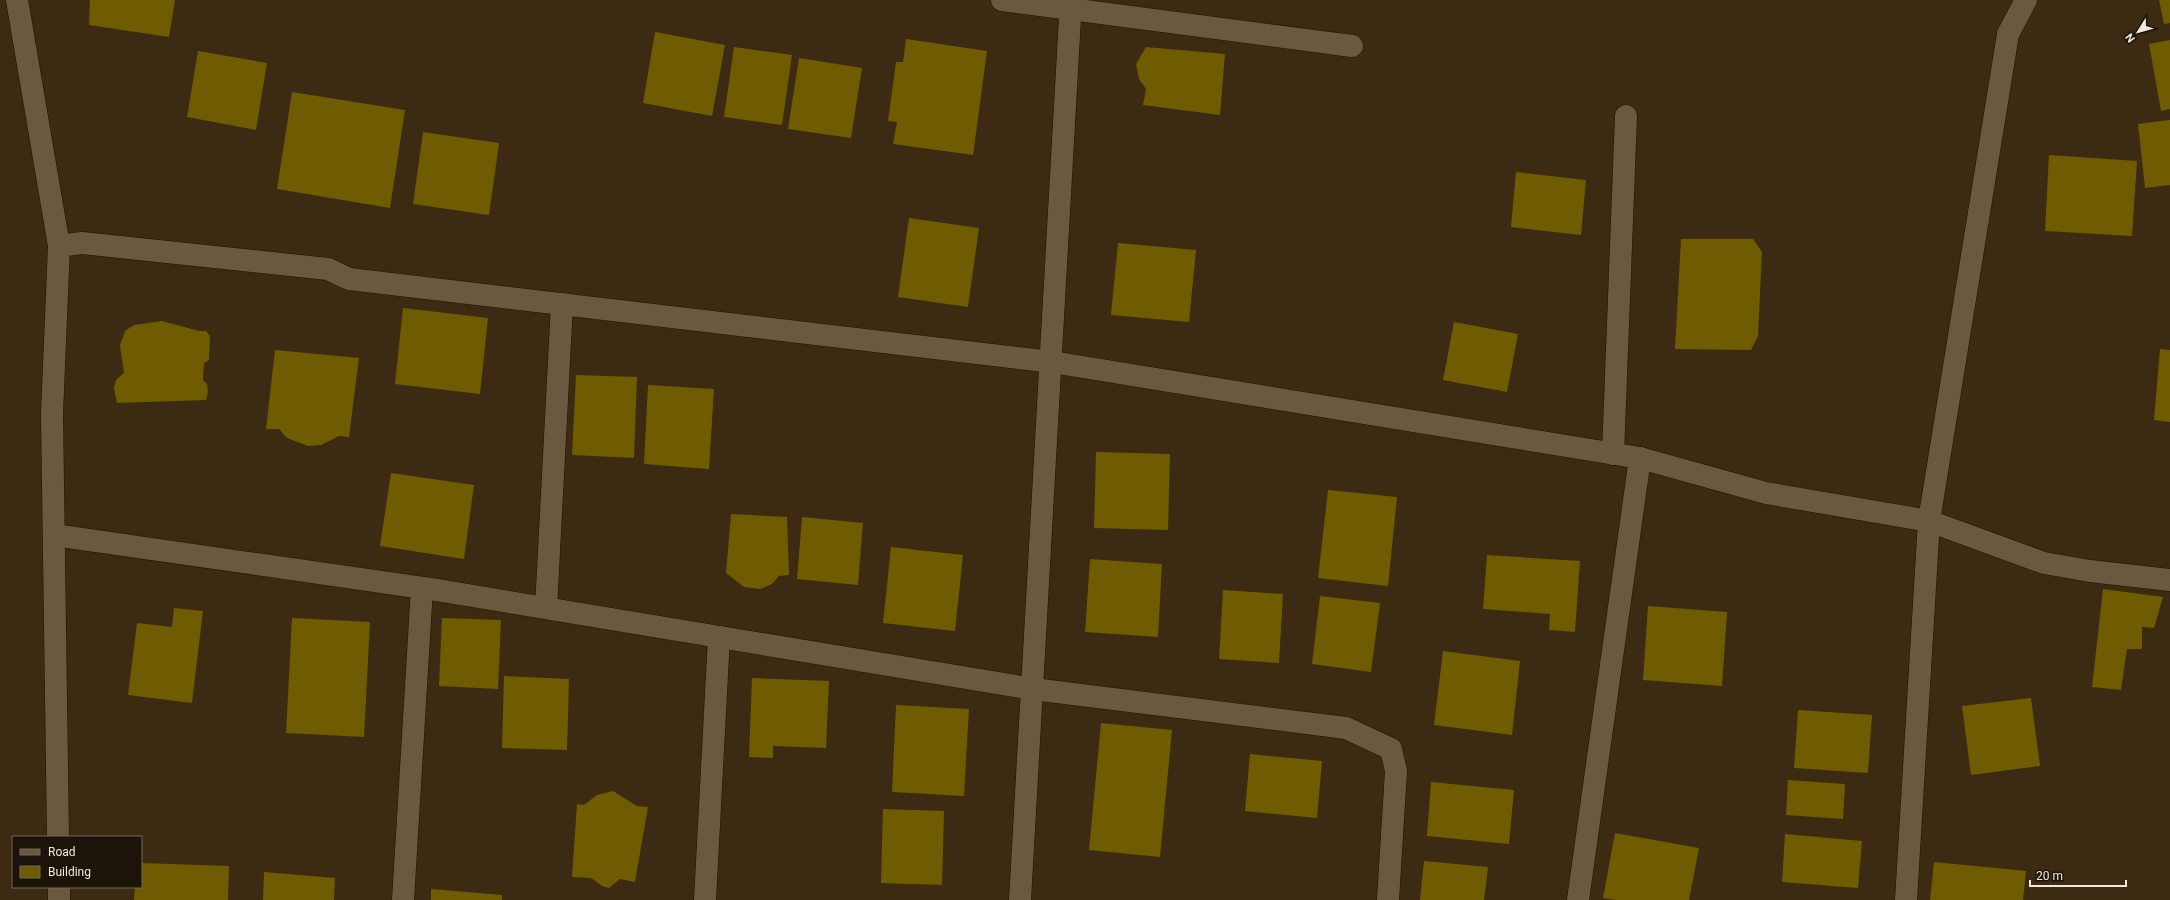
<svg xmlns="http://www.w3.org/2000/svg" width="2170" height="900" font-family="Roboto,sans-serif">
<rect width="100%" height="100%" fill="#3c2a12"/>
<g fill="#6f5c00">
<path d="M90,0H175L169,37L89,25Z"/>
<path d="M2159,0H2170V23L2164,24Z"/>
<path d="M655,32L725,45L712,116L643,103Z"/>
<path d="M906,39L987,51L973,155L893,144L897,122L888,121L896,62H903Z"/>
<path d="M2170,40V109L2161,111L2149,44Z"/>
<path d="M734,47L792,55L782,125L724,117Z"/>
<path d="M1146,47L1225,54L1220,115L1143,105L1146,89L1139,79L1136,64Z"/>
<path d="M198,51L267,63L256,130L187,117Z"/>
<path d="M799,58L862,68L851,138L788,129Z"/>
<path d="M292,92L405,110L390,208L277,189Z"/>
<path d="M2170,120V185L2145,188L2138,124Z"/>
<path d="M423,132L499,143L489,215L413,204Z"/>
<path d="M2049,155L2137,161L2132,236L2045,231Z"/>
<path d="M1516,172L1586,180L1581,235L1511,227Z"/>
<path d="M909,218L979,228L968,307L898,297Z"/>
<path d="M1681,239H1753L1762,252L1758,336L1751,350L1675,349Z"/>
<path d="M1118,243L1196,250L1189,322L1111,315Z"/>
<path d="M403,308L488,318L480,394L395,384Z"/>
<path d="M162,321L199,331H206L210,336L209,360L204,363L203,380L207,384L208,392L206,400L117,403L114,388L116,380L124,373L120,345L125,331L134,325Z"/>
<path d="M1454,322L1518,334L1507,392L1443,380Z"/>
<path d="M2160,349L2170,350V422L2154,420Z"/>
<path d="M275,350L359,358L349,437L339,436L321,445L308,446L287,438L279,429H266Z"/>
<path d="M576,375L637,377L634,458L572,455Z"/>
<path d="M648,385L714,389L709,469L644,464Z"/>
<path d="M1096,452L1170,454L1168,530L1094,528Z"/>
<path d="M391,473L474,485L464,559L380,546Z"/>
<path d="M1328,490L1397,497L1388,586L1318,578Z"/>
<path d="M731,514L787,517L789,575L779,576L772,584L760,589L744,587L726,573Z"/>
<path d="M802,517L863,523L858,585L797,579Z"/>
<path d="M891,547L963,555L955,631L883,623Z"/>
<path d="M1487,555L1580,561L1575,632L1549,630L1550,614L1483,609Z"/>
<path d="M1090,559L1162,564L1158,637L1085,632Z"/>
<path d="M2103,589L2163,597L2154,628L2142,627V649H2127L2121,690L2092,687Z"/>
<path d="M1223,590L1283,594L1279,663L1219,659Z"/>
<path d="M1320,596L1380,603L1371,672L1312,664Z"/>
<path d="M1648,606L1727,612L1722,686L1643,680Z"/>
<path d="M174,608L203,611L192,703L128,695L137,623L172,627Z"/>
<path d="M292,618L370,622L364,737L286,733Z"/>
<path d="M442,618L501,620L498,689L439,686Z"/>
<path d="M1443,651L1520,661L1512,735L1434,725Z"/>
<path d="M504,676L569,679L567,750L502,748Z"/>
<path d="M752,678L829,681L826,748L773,746V758L749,757Z"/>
<path d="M2031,698L2040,766L1971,775L1962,706Z"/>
<path d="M896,705L969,709L964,796L892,792Z"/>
<path d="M1798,710L1872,715L1868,773L1794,768Z"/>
<path d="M1101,723L1172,730L1160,857L1089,850Z"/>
<path d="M1250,754L1322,761L1317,818L1245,811Z"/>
<path d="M1788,780L1845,784L1843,819L1786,815Z"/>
<path d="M1431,782L1514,790L1509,844L1427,836Z"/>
<path d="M613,791L637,806L648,807L635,882L620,879L609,888L602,886L591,878L572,877L577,804L584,805L597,795Z"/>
<path d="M883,809L944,811L942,885L881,883Z"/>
<path d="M1615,833L1699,848L1689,900H1616L1603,898Z"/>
<path d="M1785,834L1862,841L1858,888L1782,882Z"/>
<path d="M1424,861L1488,867L1484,900H1420Z"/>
<path d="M1934,862L2026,871L2023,900H1930Z"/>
<path d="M141,863L229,866L228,900H134L135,887H141Z"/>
<path d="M264,872L335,878L334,900H263Z"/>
<path d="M431,889L502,895V900H431Z"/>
</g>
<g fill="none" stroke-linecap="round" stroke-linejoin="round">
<defs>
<g id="minor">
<path d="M17,0L59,246"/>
<path d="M1002,0L1352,46"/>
<path d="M1613,454L1626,116"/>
<path d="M54,535L437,590L1033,689L1346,728L1391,749L1396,771L1388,900"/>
<path d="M546,608L562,304"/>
<path d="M58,837L52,414L59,246L82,243L328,269L349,279L1052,362L1640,458L1766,493L1929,521L2044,563L2090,571L2170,580"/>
<path d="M59,887V900"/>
<path d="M403,900L422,588"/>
<path d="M705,900L719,637"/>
<path d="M1020,900L1071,0"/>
<path d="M1578,900L1640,458"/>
<path d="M1906,900L1929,521L2008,34L2026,0"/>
</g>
</defs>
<use href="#minor" stroke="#221200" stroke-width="23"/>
<use href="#minor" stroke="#6c583f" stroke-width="22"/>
</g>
<rect x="12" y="836" width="130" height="52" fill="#1c140a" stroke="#72685c"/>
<rect x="20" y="849" width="20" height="6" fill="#6c583f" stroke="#72685c"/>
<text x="48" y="856" font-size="12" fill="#f2e7d8">Road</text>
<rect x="20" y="866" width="20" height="12" fill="#6f5c00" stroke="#72685c"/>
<text x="48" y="876" font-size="12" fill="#f2e7d8">Building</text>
<g transform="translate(2138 32) rotate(233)" stroke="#1c140a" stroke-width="3" paint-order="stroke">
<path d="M0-3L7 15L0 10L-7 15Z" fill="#f2e7d8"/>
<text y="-6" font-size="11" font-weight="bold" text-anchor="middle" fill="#f2e7d8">N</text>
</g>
<path d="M2030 880v6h96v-6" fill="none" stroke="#f2e7d8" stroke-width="2"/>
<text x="2036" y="880" font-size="12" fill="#f2e7d8" stroke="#1c140a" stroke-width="3" paint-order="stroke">20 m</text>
</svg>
